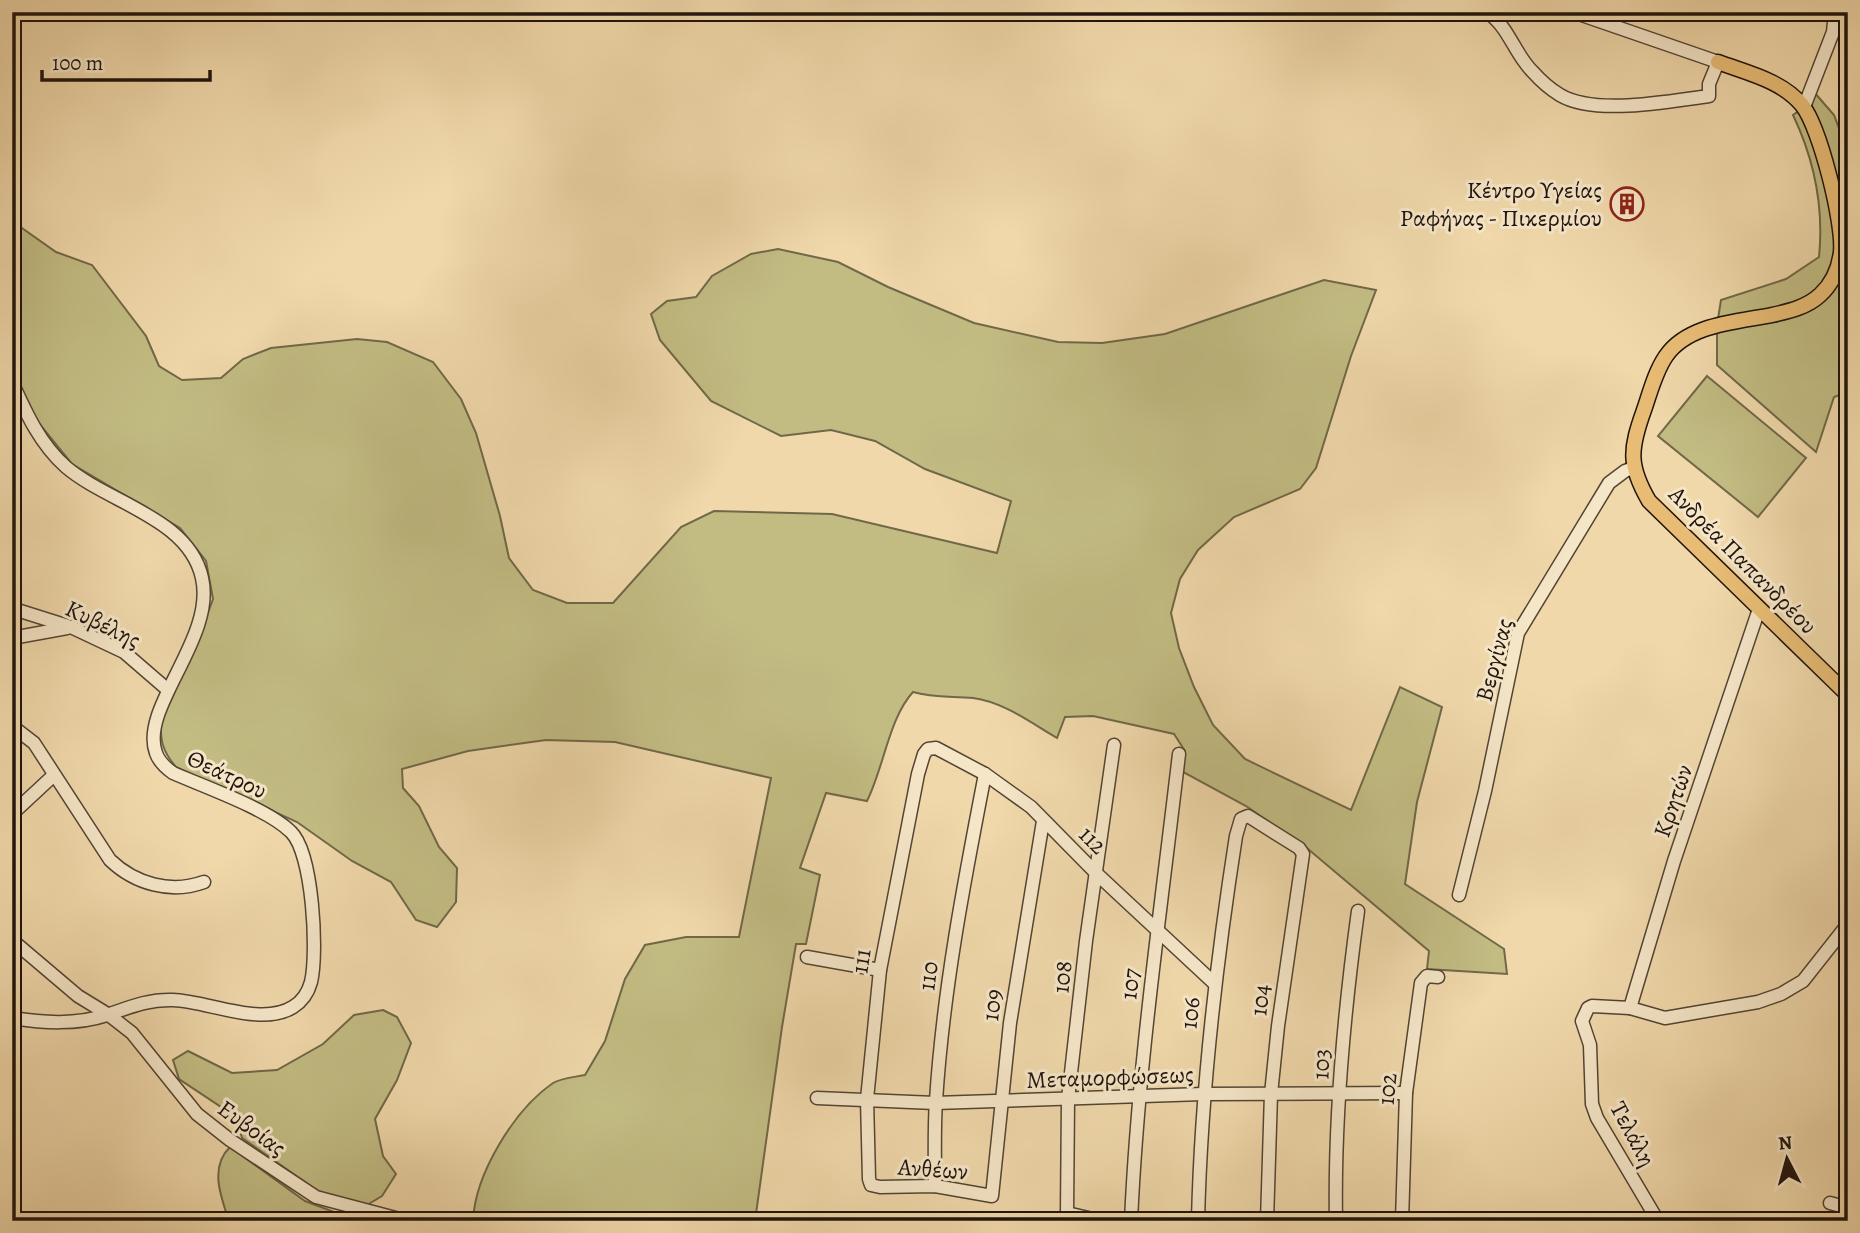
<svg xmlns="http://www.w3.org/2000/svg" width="1860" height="1233" font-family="Alegreya,serif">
<rect width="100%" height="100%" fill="#f0d8aa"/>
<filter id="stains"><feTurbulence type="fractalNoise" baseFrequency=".00286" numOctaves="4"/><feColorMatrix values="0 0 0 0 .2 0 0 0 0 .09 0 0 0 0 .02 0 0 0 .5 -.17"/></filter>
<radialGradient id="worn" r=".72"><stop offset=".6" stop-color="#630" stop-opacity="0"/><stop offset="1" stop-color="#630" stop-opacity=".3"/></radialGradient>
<g fill="#c2bc83" stroke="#706848" stroke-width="2">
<path d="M1814,92L1834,115L1848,152V392L1834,397L1816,452L1717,365V325L1721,300L1786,279L1819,257C1824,207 1814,159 1793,115L1804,107Z"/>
<path d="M12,221L56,252L92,265L146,336L159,366L182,380L221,378L243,359L271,348L357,339L387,342L433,362L461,399L476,433L500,516L509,558L533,590L567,603H613L681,527L714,511L832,514L997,553L1011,501L925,469L875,441L831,430L781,436L711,401L660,340L651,314L667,301L696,297L712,276L751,254L778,249L838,262L888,287L974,323L1058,342L1102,343L1165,334L1324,280L1376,290L1351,356L1316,468L1300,489L1234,517L1198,550L1180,579L1171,613L1179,648L1194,687L1213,725L1245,759L1351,810L1400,687L1442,707L1417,802L1405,884L1504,949L1507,974L1427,969L1429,951L1308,849L1246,806L1183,772L1185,751L1174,734L1093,716L1065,717L1057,738C1031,723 1004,702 973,698C953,696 933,698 913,692C889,718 884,767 867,801L826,793L800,868L820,875L806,944H796L782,1027L755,1221H473C475,1174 514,1110 553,1083C561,1078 575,1077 585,1075L605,1041L625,979L645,945L686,937H739L771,778L615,742L546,740L468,751L402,769L403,788L419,806L439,847L457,868L456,902L437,927L416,920L391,882L352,861L297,822L176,767C163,752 160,741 161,722L200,635L213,599L206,561L180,528L72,464L37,421L12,368Z"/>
<path d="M1707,376L1806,458L1758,517L1658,436Z"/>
<path d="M383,1010L397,1017L411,1043L397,1080L375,1119L383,1156L396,1174L382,1196L367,1205L321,1193L242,1138L236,1117L179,1079L173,1060L188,1051L232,1073L277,1070L323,1044L354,1015Z"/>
<path d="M230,1147L305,1201L334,1212L374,1221H229C221,1197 209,1167 230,1147Z"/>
</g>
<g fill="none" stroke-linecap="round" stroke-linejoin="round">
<defs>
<g id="minor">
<path d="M1487,12C1509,27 1514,53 1532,71C1540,80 1550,89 1560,95C1595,116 1670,101 1709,96V84L1718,62L1573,12"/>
<path d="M1804,107L1833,32L1835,12"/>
<path d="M12,382C26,413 40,444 66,467C108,503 189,518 202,578C216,638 139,708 156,753C159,762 166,768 173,773C205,787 268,809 291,832C313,853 318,953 311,982C308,993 303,1001 293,1007C261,1027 208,1001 173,1000C149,999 130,1007 107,1015C76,1025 44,1023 12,1018"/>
<path d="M12,607L17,610L71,627L124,652L168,690"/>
<path d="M12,638L67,628"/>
<path d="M12,726L34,743L110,860C135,884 171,894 204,882"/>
<path d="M12,814L54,775"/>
<path d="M1043,821L1010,1023L992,1196L935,1186L880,1187L871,1185L869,1179L867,1099L880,970L918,774L924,754L928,749L936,748L985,774L1031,807L1097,874L1214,983"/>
<path d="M1459,895L1485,791L1518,633L1609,483L1625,471L1633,468"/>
<path d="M12,940L78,996L109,1015L132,1033L197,1114L230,1140L316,1197L407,1221"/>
<path d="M807,957L880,970"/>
<path d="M1630,1008L1674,861L1759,609"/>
<path d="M817,1098L935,1103L1203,1094L1406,1093"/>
<path d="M935,1186C935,1158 934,1129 936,1101C943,991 964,882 985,774"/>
<path d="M1830,1203L1848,1208"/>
<path d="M1101,1221L1067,1213L1068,1099L1086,941L1114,745"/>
<path d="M1131,1221C1138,1065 1161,909 1179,754"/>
<path d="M1198,1221C1201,1091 1216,964 1236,836L1241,819L1248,816L1299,848L1303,854L1278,1026L1271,1094L1267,1221"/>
<path d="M1336,1221C1334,1117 1344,1013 1358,911"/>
<path d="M1402,1221L1406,1093L1421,983L1427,976L1438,977"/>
<path d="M1658,1221L1597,1118L1592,1104L1590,1045L1582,1021L1588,1008L1592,1006L1630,1008L1665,1018L1758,1002L1781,994L1803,981L1848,924"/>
</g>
<path id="major" d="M1718,62C1747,73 1781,80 1802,105C1820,127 1844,224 1841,252C1839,268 1832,284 1820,295C1807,307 1790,311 1772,315C1737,322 1688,324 1666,356C1655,372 1650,393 1644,410C1630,449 1628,465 1649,501L1848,695"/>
</defs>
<use href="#minor" stroke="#534434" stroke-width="15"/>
<use href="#major" stroke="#1f130d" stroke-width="17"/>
<use href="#minor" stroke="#f5e6c8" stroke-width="12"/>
<use href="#major" stroke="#e8bc75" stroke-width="14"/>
</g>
<defs>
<symbol id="building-ring" viewBox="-11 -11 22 22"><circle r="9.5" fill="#f5e6c8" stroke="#8f2418" stroke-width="1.5"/><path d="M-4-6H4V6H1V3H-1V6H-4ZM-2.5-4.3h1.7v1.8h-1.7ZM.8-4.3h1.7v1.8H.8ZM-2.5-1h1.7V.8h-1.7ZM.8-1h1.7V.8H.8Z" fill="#8f2418"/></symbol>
</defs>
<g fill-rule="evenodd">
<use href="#building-ring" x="1608" y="185" width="38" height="38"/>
</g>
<g text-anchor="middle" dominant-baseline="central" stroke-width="6" stroke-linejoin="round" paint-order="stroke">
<g font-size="24" fill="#1f130d" stroke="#f5e6c8" text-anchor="end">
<text x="1602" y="190">Κέντρο Υγείας<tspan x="1602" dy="28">Ραφήνας - Πικερμίου</tspan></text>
</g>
<g font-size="24" fill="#1f130d" stroke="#f5e6c8">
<text transform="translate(1743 560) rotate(45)">Ανδρέα Παπανδρέου</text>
<text transform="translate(103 624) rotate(26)">Κυβέλης</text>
<text transform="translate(1494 660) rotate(-75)">Βεργίνας</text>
<text transform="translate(227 774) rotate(25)">Θεάτρου</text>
<text transform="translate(1673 801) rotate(-71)">Κρητών</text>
<text transform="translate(1093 840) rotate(45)">112</text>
<text transform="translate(861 961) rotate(-81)">111</text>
<text transform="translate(928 976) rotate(-82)">110</text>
<text transform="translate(1062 977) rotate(-84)">108</text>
<text transform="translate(1130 984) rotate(-83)">107</text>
<text transform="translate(1260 1000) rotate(-83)">104</text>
<text transform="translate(992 1005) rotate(-82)">109</text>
<text transform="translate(1190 1013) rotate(-84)">106</text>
<text transform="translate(1321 1064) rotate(-87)">103</text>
<text transform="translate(1110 1077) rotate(-2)">Μεταμορφώσεως</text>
<text transform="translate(1387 1089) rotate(-85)">102</text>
<text transform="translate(252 1128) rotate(36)">Ευβοίας</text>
<text transform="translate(1633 1134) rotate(62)">Τελάλη</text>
<text transform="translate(933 1169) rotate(4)">Ανθέων</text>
</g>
</g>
<rect width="1860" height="1233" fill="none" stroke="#f0d8aa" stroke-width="42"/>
<rect x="14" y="14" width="1832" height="1205" fill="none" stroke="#1f130d" stroke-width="3.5"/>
<rect x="21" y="21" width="1818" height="1191" fill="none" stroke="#1f130d" stroke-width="2"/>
<g transform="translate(1787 1159) rotate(354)" stroke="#f5e6c8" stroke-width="5" paint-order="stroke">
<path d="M0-5L12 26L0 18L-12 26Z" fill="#1f130d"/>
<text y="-10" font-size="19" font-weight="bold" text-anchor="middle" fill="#1f130d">N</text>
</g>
<path d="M42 70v10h168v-10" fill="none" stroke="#1f130d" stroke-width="3.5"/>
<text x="52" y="70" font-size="21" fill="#1f130d" stroke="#f5e6c8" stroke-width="5" paint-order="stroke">100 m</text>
<rect width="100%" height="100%" filter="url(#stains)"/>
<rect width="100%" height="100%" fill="url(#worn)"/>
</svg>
